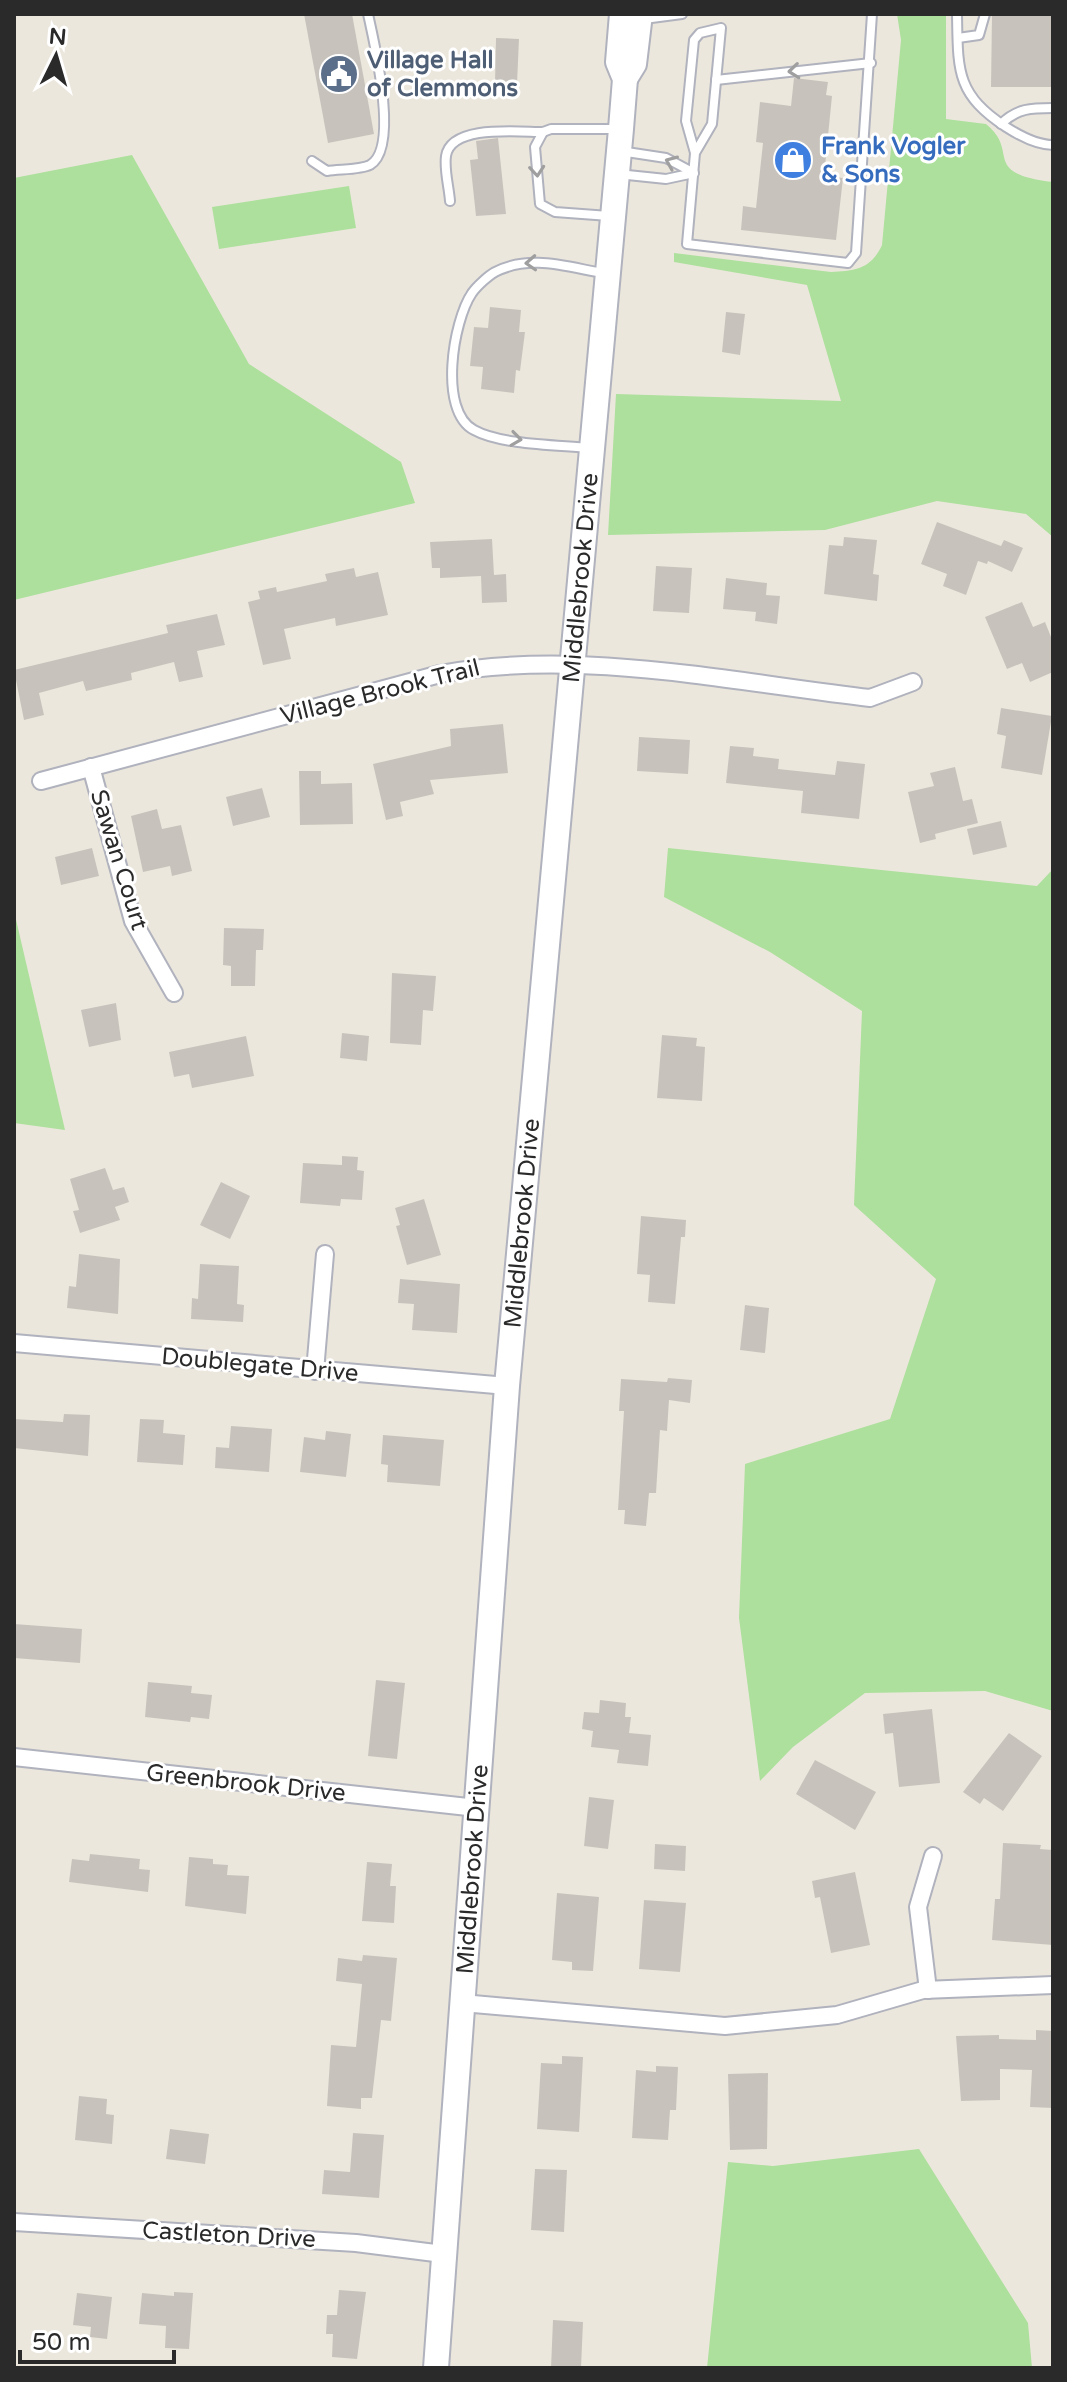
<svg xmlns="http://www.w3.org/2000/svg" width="1067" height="2382" font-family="'Varela Round',sans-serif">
<rect width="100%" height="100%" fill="#ece7dd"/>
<g fill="#ade09c">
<path d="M897,14H946V119L986,124C1021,152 979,173 1053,182V537L1026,514L937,501L825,530L608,535L616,394L841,401L807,285L674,262V253L831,272C855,271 871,269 882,245L901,40Z"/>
<path d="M132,155L249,364L401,462L415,503L14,600V178Z"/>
<path d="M349,186L356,228L219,249L212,207Z"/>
<path d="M668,848L1037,886L1053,869V1711L985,1691L865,1693L793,1747L760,1781L739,1618L745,1464L890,1419L936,1279L854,1205L862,1011L770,952L664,897Z"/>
<path d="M14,911L65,1130L14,1123Z"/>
<path d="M919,2149L1028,2323L1032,2368H707L728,2162L773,2166Z"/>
</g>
<g fill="#c7c3bc">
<path d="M304,14H352L374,134L328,143Z"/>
<path d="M992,14H1053V87H991Z"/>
<path d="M496,38L519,39L517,84L495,83Z"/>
<path d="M794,78L828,82L826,95L832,96L824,176L843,178L836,240L741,230L743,206L756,208L763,143L756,142L760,102L791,106Z"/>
<path d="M498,138L506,214L476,216L470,160L478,159L476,141Z"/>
<path d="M490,307L521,310L519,332H525L520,371L516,370L514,393L481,389L483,367L470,366L474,327L488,328Z"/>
<path d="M726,312L745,314L740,355L722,352Z"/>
<path d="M937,522L1001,546L1004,540L1023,548L1012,572L988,561L987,564L978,561L966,595L943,586L947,574L921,564Z"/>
<path d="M844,537L877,540L873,574L879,575L877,601L824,594L829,545L843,546Z"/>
<path d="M492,539L494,575L506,574L507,602L482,603L481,576L440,578V568H432L430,542Z"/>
<path d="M656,566L692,568L689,613L653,611Z"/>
<path d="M354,568L356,577L378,572L388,615L336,626L335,618L284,629L291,659L263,665L248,602L260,599L258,591L276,587L277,592L327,581L325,574Z"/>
<path d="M726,578L767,583L766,595L780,596L777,624L755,621L756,612L723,609Z"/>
<path d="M1022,602L1033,627L1045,622L1053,642V672L1030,682L1022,663L1007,669L985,617Z"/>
<path d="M217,614L225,645L197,651L203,677L179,682L174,662L131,673L132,680L86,691L83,681L39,693L44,715L24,720L14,670L168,633L166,625Z"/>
<path d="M1001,708L1052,716L1042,775L1001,768L1006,736L997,734Z"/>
<path d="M503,724L508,773L430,780L434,794L400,802L403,816L386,820L373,764L451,746L450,729Z"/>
<path d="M639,737L690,740L688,774L637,771Z"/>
<path d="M730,746L754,748L753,756L779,759L778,769L835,775L837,761L865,764L859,819L801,813L803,791L726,783Z"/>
<path d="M955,767L963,801L972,799L978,823L935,834L936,839L920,843L908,792L934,786L930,773Z"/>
<path d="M299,771H321V784L352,783L353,824L300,825Z"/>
<path d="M262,788L270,817L233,826L226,797Z"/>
<path d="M157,809L162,829L181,825L192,871L172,876L170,866L143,872L131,816Z"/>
<path d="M1001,821L1007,847L973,855L967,829Z"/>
<path d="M92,848L99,876L61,885L55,857Z"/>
<path d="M224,928L264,929L263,950H256L255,986H231V966L223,965Z"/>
<path d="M392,973L436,976L433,1011L423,1010L421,1045L390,1043Z"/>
<path d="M116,1003L121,1040L89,1047L81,1010Z"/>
<path d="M342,1033L369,1036L367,1061L340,1058Z"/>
<path d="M662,1035L697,1038L696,1046L705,1047L702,1101L657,1098Z"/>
<path d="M246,1036L254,1076L192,1088L189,1074L174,1077L169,1052Z"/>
<path d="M342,1156L358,1157L357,1170L364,1171L362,1200L341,1199L340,1206L300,1203L303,1163L342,1165Z"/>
<path d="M105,1168L113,1190L124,1187L129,1202L115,1207L120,1220L80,1233L73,1211L79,1210L70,1179Z"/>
<path d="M221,1182L250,1196L230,1239L200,1225Z"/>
<path d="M424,1199L441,1255L407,1265L396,1226L400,1225L395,1208Z"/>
<path d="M641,1216L686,1220L685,1237H681L675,1304L648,1302L650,1275L637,1274Z"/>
<path d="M79,1254L120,1259L118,1314L67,1308L69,1286L76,1287Z"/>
<path d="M200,1264L239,1266L237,1304L244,1305L243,1322L191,1319L192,1298L198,1299Z"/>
<path d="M400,1279L460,1284L457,1333L412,1330L414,1304L398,1303Z"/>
<path d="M745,1305L769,1308L765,1353L740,1350Z"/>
<path d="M668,1378L692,1380L690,1403L669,1400L667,1431L660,1430L656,1493H649L646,1526L624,1524L625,1510H618L624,1411H619L621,1379L667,1382Z"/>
<path d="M64,1414L90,1415L88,1456L14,1448V1419L63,1422Z"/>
<path d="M140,1419L164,1420L163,1433L185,1435L183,1465L137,1462Z"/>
<path d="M231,1426L272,1429L269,1472L215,1468L216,1447L229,1448Z"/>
<path d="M326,1431L351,1434L346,1477L300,1472L304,1437L325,1440Z"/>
<path d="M383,1435L444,1440L440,1486L387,1482L388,1465L381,1464Z"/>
<path d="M14,1624L82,1629L80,1663L14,1658Z"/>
<path d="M376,1680L405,1683L397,1759L368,1756Z"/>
<path d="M148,1682L192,1686L191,1693L212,1695L209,1719L191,1717L190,1722L145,1717Z"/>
<path d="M600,1700L626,1703L625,1717H631L629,1733L651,1735L648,1766L617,1763L619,1750L591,1747L593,1731L582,1729L584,1712L599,1713Z"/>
<path d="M932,1709L940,1783L899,1787L893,1733L885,1734L883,1714Z"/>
<path d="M1009,1733L1042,1756L1003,1811L984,1798L980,1804L963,1792Z"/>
<path d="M815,1760L876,1792L855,1830L796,1794Z"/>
<path d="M589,1797L614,1800L608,1849L584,1846Z"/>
<path d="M1003,1843L1041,1845L1040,1849L1053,1850V1945L992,1940L995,1899H1000Z"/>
<path d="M655,1844L686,1846L685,1871L654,1869Z"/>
<path d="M90,1854L140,1859L139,1869L150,1870L148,1892L69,1882L72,1859L89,1861Z"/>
<path d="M189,1857L213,1859V1864L228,1865L227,1875L249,1876L246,1914L185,1906Z"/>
<path d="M367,1862L392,1864L390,1886H396L394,1923L362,1921Z"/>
<path d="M855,1872L870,1945L831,1953L820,1897L815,1898L812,1881Z"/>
<path d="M557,1893L599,1897L593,1971L572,1970V1962L552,1960Z"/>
<path d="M644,1900L686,1903L680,1972L639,1969Z"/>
<path d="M363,1955L397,1958L391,2021L381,2020L372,2098H361V2109L327,2106L331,2045L356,2047L362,1984L336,1981L338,1958L362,1961Z"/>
<path d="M1036,2030L1053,2031V2108L1030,2107L1032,2070L1000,2069V2100L961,2101L956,2036L999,2035V2039L1036,2040Z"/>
<path d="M562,2056L583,2057L579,2132L537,2129L541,2063L562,2064Z"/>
<path d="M656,2066L678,2067L676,2110H670L668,2140L632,2138L636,2070L656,2072Z"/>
<path d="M768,2073L767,2149L730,2150L728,2074Z"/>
<path d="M79,2096L107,2099L106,2114L114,2115L112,2144L75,2140Z"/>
<path d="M170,2129L209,2134L205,2164L166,2159Z"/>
<path d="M353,2133L384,2135L379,2198L322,2194L324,2170L350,2172Z"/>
<path d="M535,2169L567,2170L564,2232L531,2230Z"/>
<path d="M339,2290L366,2292L357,2359L332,2357L333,2334H326L327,2315H337Z"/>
<path d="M174,2292L193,2293L189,2349L165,2348L166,2326L139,2324L142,2293L174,2296Z"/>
<path d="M77,2293L112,2297L107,2339L90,2337L91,2327L73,2325Z"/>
<path d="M553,2320L583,2322L581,2368H551Z"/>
</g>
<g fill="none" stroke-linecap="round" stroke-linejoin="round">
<defs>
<g id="lane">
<path d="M957,14C958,71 956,94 1006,127C1020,136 1037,145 1053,145"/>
<path d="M644,19L682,14"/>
<path d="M958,38L979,35L985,14"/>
<path d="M716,80L871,63"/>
<path d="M1001,124C1017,108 1032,108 1053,108"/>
<path d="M543,132L535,147L540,204L555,212L609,216"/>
<path d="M695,153L712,124L721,28L700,33L694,40L686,121L695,153L687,244L848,263L856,253L872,14"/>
<path d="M312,161L327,171C339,169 360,170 370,165C400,148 374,42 368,14"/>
<path d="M618,174L666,179L694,173L666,158L620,151"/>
<path d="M450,201C449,187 444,170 446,156C451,124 519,132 543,132L551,129H617"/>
<path d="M589,448C558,445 501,445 474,430C438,411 453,321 472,293C477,286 488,276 495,272C530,254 567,267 603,273"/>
</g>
<g id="street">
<path d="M91,767L133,921L174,993"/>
<path d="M41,781L440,674C578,648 731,682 870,698L913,682"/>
<path d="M14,1343L507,1386"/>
<path d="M315,1371L325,1254"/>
<path d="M14,1757L477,1808"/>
<path d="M928,1990L918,1907L933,1856"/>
<path d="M462,2003L725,2026L837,2015L923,1990L1053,1985"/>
<path d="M14,2222L356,2243L443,2254"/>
</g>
<g id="secondary">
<path d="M626,77L634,64L640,14"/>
<path id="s1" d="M436,2368L507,1386L621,129L625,79L618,62L622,14"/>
</g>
</defs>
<use href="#lane" stroke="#b0b2bd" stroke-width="12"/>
<use href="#street" stroke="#b0b2bd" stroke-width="20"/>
<use href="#secondary" stroke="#b0b2bd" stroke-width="28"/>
<use href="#lane" stroke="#fff" stroke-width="8"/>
<use href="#street" stroke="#fff" stroke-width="16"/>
<use href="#secondary" stroke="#fff" stroke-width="24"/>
</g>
<defs><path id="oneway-chevron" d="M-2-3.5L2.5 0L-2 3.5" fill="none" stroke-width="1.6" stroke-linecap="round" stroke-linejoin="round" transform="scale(2)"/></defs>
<g stroke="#9f9f9f">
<use href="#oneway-chevron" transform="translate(794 71) rotate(174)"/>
<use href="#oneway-chevron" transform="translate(671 162) rotate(-157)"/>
<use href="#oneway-chevron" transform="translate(537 171) rotate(85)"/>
<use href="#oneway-chevron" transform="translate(531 263) rotate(177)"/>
<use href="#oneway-chevron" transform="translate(516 439) rotate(8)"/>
</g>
<defs>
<symbol id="civic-disc" viewBox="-11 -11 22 22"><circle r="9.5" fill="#5c6f8a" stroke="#fff"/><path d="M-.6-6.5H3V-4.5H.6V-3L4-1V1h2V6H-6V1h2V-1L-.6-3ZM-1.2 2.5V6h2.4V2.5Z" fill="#fff"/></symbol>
<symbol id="shop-disc" viewBox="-11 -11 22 22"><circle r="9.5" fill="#3f7fe0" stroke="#fff"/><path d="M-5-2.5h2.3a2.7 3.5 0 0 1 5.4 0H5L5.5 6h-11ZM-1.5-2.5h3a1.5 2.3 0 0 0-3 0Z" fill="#fff"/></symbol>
</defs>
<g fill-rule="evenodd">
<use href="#civic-disc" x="317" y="52" width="44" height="44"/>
<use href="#shop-disc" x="771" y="138" width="44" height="44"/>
</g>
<g text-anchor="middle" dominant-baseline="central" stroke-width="6" stroke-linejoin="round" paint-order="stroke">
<g font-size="24" font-weight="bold" fill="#4e5e75" stroke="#fff" text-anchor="start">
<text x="367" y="60">Village Hall<tspan x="367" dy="28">of Clemmons</tspan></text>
</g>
<g font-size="24" font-weight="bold" fill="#366cbe" stroke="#fff" text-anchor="start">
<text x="821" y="146">Frank Vogler<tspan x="821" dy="28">&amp; Sons</tspan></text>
</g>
<g font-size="24" fill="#2a2a2a" stroke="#fff">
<text stroke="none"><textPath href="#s1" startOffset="1796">Middlebrook Drive</textPath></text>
<text transform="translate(380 692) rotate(-14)">Village Brook Trail</text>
<text transform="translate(119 860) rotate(73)">Sawan Court</text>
<text stroke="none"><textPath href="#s1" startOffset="1148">Middlebrook Drive</textPath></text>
<text transform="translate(260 1365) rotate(5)">Doublegate Drive</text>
<text transform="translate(246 1783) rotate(6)">Greenbrook Drive</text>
<text stroke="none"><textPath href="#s1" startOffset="500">Middlebrook Drive</textPath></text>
<text transform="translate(229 2235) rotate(3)">Castleton Drive</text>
</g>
</g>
<rect width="1067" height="2382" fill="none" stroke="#2a2a2a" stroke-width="32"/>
<g transform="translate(56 56) rotate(5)" stroke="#ffffff" stroke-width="6" paint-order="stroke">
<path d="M0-6L14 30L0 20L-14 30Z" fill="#2a2a2a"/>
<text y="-12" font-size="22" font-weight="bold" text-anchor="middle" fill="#2a2a2a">N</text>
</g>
<path d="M20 2350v12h154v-12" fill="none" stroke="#2a2a2a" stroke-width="4"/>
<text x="32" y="2350" font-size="24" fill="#2a2a2a" stroke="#ffffff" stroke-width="6" paint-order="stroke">50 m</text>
</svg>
